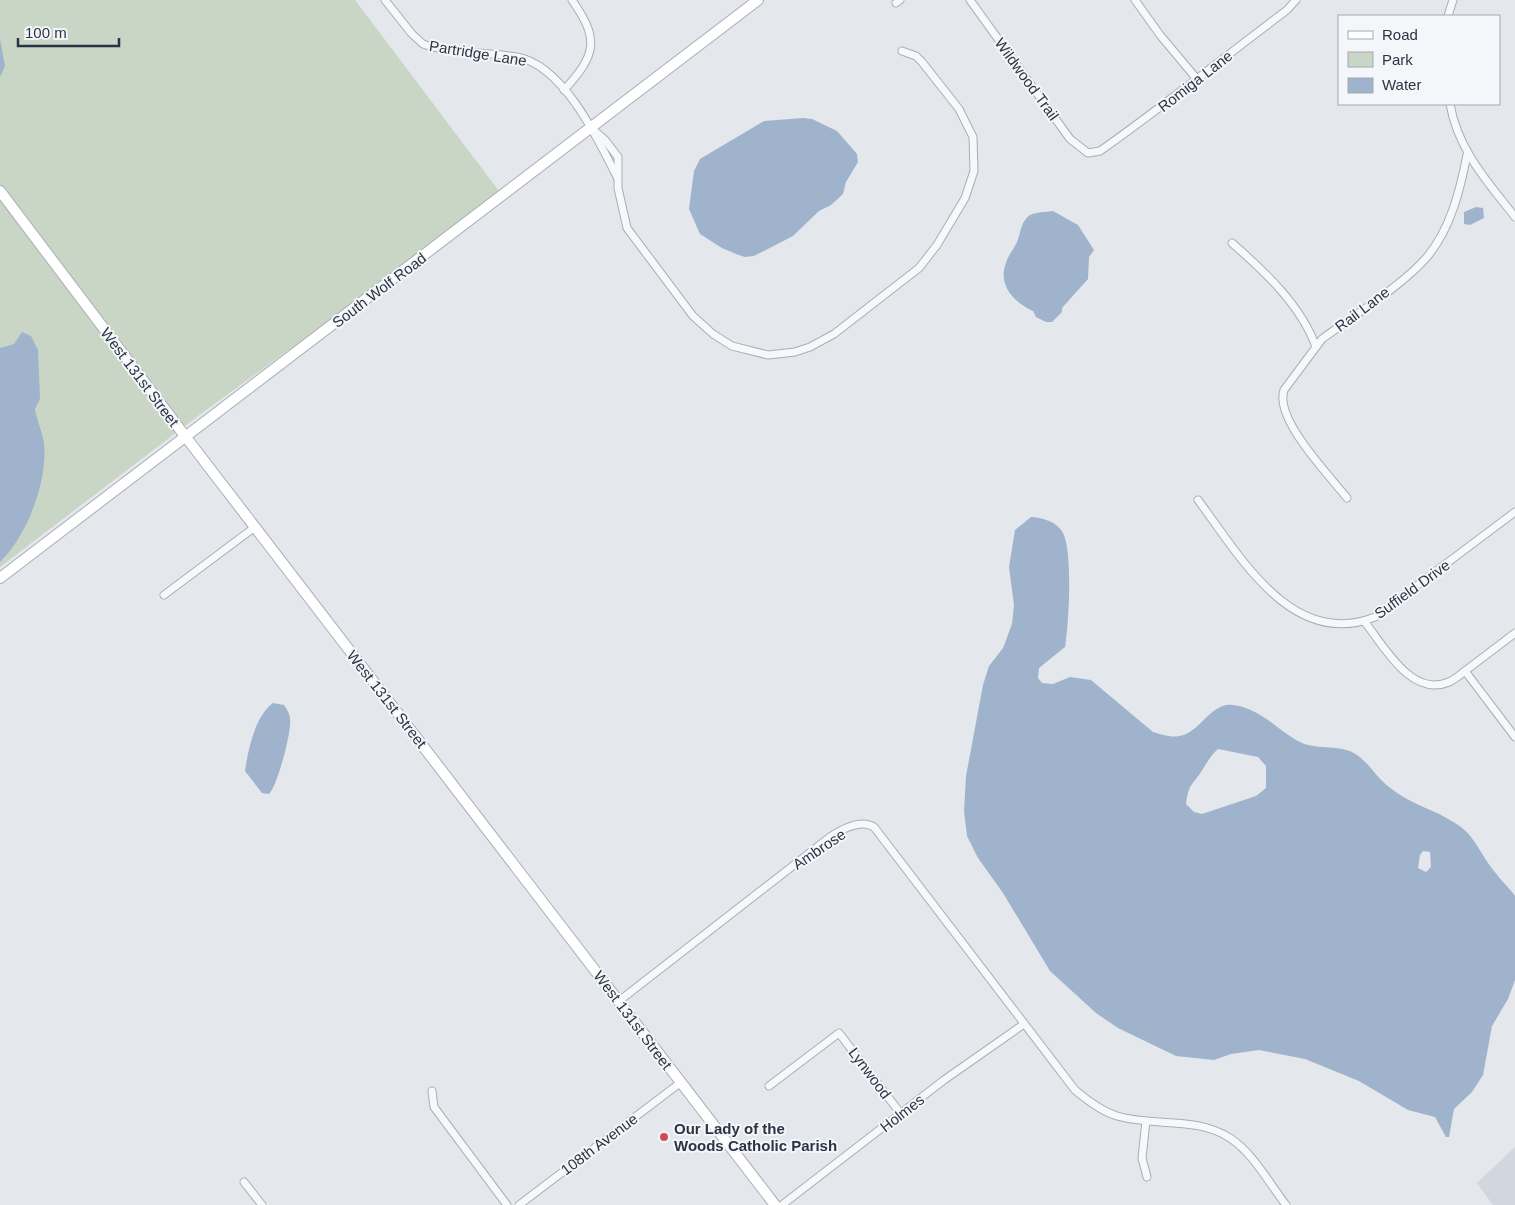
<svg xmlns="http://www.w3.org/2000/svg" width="1515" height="1205" font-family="Helvetica,sans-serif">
<rect width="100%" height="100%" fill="#e4e7ec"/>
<path fill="#d2d6de" d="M1515,1147V1205H1493L1477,1183Z"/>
<path fill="#c9d6c5" d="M0,0H355L502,195L198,416L0,567Z"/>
<g fill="#9fb4cc" fill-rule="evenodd">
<path d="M0,39L5,66L0,77Z"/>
<path d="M803,118L812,119L837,131L857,154L858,162L846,182L843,194L831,205L819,211L793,236L754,256L745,257L736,254L722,248L700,234L689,209L694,171L700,159L764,121Z"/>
<path d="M1476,207L1483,208L1484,218L1470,225L1464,224V212Z"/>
<path d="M1053,211L1078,225L1094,250L1089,257L1088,279L1062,308V312L1052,322H1046L1036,317L1033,311C1015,303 997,285 1006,263C1008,255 1014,249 1017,242C1021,233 1020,222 1030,215C1036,212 1046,212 1053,211Z"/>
<path d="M22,332L31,336L38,350L40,399L35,409C37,421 42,431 44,443C48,481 27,536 0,562V348L14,344Z"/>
<path d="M1031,517C1045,518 1061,523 1065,538C1072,562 1069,622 1065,647L1039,668L1038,678L1042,683L1053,684L1070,677L1091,680L1153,732C1161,734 1171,738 1179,736C1201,733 1210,702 1233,705C1263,709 1277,731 1302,743C1318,750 1342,744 1357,755C1369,763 1377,778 1389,787C1409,804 1434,809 1455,823C1472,833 1478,848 1488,863C1495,873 1504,883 1512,892L1515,896V980L1508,999L1492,1026L1483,1075L1472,1092L1454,1109L1449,1137H1446L1435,1117L1408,1110L1359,1081L1305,1059L1259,1050L1231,1054L1214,1060L1176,1056L1118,1028L1096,1013L1050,971L1003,893L978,858L967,836L964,811L966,776L983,685L989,666L1003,648L1012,624L1014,605L1009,567L1015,530ZM1218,749L1258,757L1266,766V788L1256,796L1202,814L1194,812L1186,804C1189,783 1191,787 1201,772C1207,763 1210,756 1218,749ZM1423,851L1430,852L1431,867L1426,872L1418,868L1420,855Z"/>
<path d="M273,703L284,705C287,709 290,715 290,719C292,731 277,787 269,794L262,793L245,771C248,750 255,716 273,703Z"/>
</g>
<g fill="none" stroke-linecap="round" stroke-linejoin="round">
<defs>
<g id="street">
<path d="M385,0L412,34L423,44C452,54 487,52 517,57C563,65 598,139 617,177"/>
<path d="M970,0L1070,139L1088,153L1100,151C1164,106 1224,57 1287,10L1296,0"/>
<path d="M1135,0L1160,35L1196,78"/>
<path d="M896,3L900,0"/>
<path d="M1448,16L1453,0"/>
<path d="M564,90C596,55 600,40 572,0"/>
<path d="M1450,104C1458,150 1487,181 1515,217"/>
<path d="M591,128L605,140L618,157V188L627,228L693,316L713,334L732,346L768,355L795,352L810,347L834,334L919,268L937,245L965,198L974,171L973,137L959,109L922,62L916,56L902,51"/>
<path d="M1232,243C1264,271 1301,305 1316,347L1322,339C1353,316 1403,285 1427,257C1451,228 1460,190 1467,155"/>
<path d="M1316,347L1284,390C1274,419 1329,475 1347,498"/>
<path d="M1198,500C1240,556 1292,650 1375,617L1515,512"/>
<path d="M164,595L255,527"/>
<path d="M1364,621C1384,646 1411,698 1449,682C1454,680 1460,675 1465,671L1515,737"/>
<path d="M1465,671L1515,633"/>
<path d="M619,1001L830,837C842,829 861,819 874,827L1075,1090C1088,1101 1101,1111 1117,1116C1154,1127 1196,1116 1230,1138C1253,1153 1269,1183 1286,1205"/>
<path d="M769,1086L839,1033L901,1114"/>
<path d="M432,1091L434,1107L507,1205"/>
<path d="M1146,1121L1142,1158L1147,1177"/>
<path d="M244,1182L262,1205"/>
<path d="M519,1205L680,1083"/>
<path d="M782,1205L944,1080L1024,1024"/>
</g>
<g id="secondary">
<path d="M0,191L185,436L775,1205"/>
<path d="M0,578L758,0"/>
</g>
</defs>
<use href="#street" stroke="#a9aeb7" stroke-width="9"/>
<use href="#secondary" stroke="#a9aeb7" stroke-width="12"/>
<use href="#street" stroke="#f7f8fa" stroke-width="7"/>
<use href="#secondary" stroke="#fff" stroke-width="10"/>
</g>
<circle fill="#d1495b" stroke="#f4f6f9" stroke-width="2" cx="664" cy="1137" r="5"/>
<g text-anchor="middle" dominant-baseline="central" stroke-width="4" stroke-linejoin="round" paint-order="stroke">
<g font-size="15" fill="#2b3445" stroke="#f4f6f9">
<text transform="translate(478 53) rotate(9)">Partridge Lane</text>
<text transform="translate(1027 79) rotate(54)">Wildwood Trail</text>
<text transform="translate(1195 81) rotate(-38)">Romiga Lane</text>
<text transform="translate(379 290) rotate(-37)">South Wolf Road</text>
<text transform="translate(1362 309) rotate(-37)">Rail Lane</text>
<text transform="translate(140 377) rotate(53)">West 131st Street</text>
<text transform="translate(1412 589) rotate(-36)">Suffield Drive</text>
<text transform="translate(387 699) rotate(52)">West 131st Street</text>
<text transform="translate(819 849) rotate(-34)">Ambrose</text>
<text transform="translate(633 1020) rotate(53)">West 131st Street</text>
<text transform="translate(870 1073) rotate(53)">Lynwood</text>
<text transform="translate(902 1113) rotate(-38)">Holmes</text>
<text transform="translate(599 1144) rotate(-37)">108th Avenue</text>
</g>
<g font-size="15" font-weight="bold" fill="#2b3445" stroke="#f4f6f9" text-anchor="start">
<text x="674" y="1128">Our Lady of the<tspan x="674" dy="17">Woods Catholic Parish</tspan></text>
</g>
</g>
<rect x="1338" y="15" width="162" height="90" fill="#f4f6f9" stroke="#a4a8b1"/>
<rect x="1348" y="31" width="25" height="8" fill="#ffffff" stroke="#a4a8b1"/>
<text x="1382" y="40" font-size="15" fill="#2b3445">Road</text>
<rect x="1348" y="52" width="25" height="15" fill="#c9d6c5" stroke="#a4a8b1"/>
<text x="1382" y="65" font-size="15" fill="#2b3445">Park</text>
<rect x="1348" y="78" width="25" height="15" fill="#9fb4cc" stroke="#a4a8b1"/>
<text x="1382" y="90" font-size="15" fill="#2b3445">Water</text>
<path d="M18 38v8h101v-8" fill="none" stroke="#2b3445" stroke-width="2.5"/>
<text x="25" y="38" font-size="15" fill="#2b3445" stroke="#f4f6f9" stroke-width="4" paint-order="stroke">100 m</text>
</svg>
